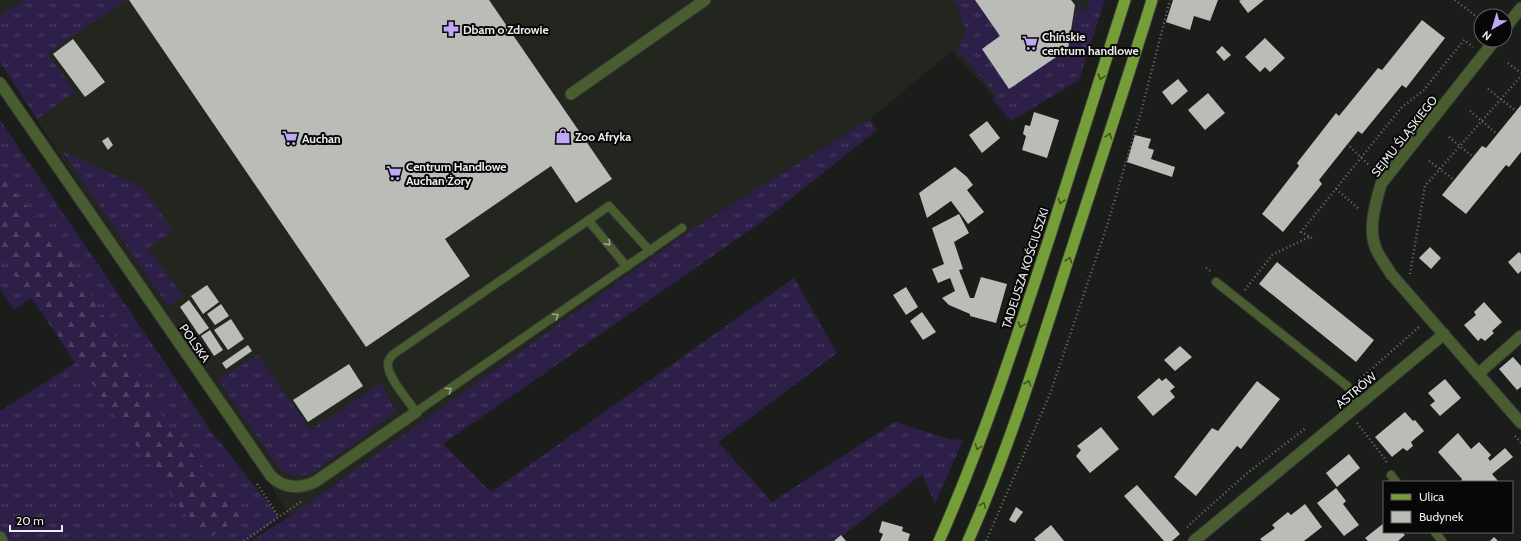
<svg xmlns="http://www.w3.org/2000/svg" width="1521" height="541" font-family="Cabin,sans-serif">
<defs>
<pattern id="grass-tufts" width="24" height="20" patternUnits="userSpaceOnUse"><rect width="24" height="20" fill="#2e1f49"/><path d="M3 7l-1-3M5 7V3M7 7l1-3M15 17l-1-3M17 17v-4M19 17l1-3" fill="none" stroke="#4c4063"/></pattern>
<pattern id="forest-firs" width="22" height="20" patternUnits="userSpaceOnUse"><rect width="22" height="20" fill="#2e1f49"/><path d="M5 1l3.5 6h-7zM16 11l3.5 6h-7z" fill="#4c4063"/></pattern>
</defs>
<rect width="100%" height="100%" fill="#1b1d1a"/>
<path fill="#22261e" d="M0,0H1103L1081,68L1012,117L952,51L870,119L695,227L290,516L0,62Z"/>
<g fill="url(#grass-tufts)">
<path d="M24,0H127L47,53L75,92L37,119L0,62V16Z"/>
<path d="M953,0H975L1068,49L1078,2L1086,14L1089,0H1105L1079,80L1011,121L992,99L997,96L957,50L966,31L958,7Z"/>
<path d="M870,119L877,130L764,220L443,444L491,492L794,278L837,353L718,442L772,502L895,422L949,439L963,440L935,504L922,474L836,541H251L290,516L695,227Z"/>
<path d="M0,120L211,431L279,517L247,541H0V411L75,363L32,297L14,310L0,289Z"/>
<path d="M62,151L144,188L173,231L148,248L183,296L168,306Z"/>
<path d="M258,355L310,430L381,383L396,411L372,430L312,474L296,476L281,471L218,379Z"/>
</g>
<path fill="url(#forest-firs)" d="M0,176L63,247L162,416L219,487L246,514L204,541L0,254Z"/>
<g fill="#babcb8">
<path d="M129,0H489L612,179L576,203L551,166L445,239L470,276L366,347Z"/>
<path d="M975,0H1071L1075,5L1068,49L1009,89L982,49L1000,36Z"/>
<path d="M1173,0H1218L1210,21L1194,16L1190,30L1166,22Z"/>
<path d="M1241,0H1264L1248,13L1239,1Z"/>
<path d="M1422,20L1445,38L1406,88L1402,85L1362,134L1358,131L1319,180L1322,184L1283,232L1262,214L1299,166L1297,163L1336,113L1339,116L1378,68L1382,70Z"/>
<path d="M1265,38L1285,58L1270,72L1265,67L1260,72L1245,57Z"/>
<path d="M73,39L105,82L85,97L53,54Z"/>
<path d="M1222,46L1231,55L1224,61L1216,52Z"/>
<path d="M1178,79L1188,91L1172,105L1162,92Z"/>
<path d="M1208,93L1225,113L1205,130L1188,110Z"/>
<path d="M1521,105V152L1509,167L1506,165L1466,214L1442,195L1482,146L1486,148Z"/>
<path d="M1034,112L1059,120L1047,158L1022,150L1026,136L1023,134L1025,125L1030,126Z"/>
<path d="M987,121L1000,138L982,153L969,135Z"/>
<path d="M1135,135L1151,139L1148,148L1154,150L1151,159L1175,167L1172,177L1127,162Z"/>
<path d="M108,137L113,145L108,150L102,141Z"/>
<path d="M955,167L967,177L973,185L967,190L984,212L968,224L951,201L927,218L919,193Z"/>
<path d="M959,214L969,233L954,242L963,269L959,270L970,298H974L981,277L1007,284L996,323L970,316V314L949,305L942,298L955,291L950,278L938,283L932,269L944,264L932,228Z"/>
<path d="M1430,247L1441,258L1431,269L1419,258Z"/>
<path d="M1519,252L1521,254V271L1518,274L1508,262Z"/>
<path d="M1277,262L1374,340L1356,362L1259,284Z"/>
<path d="M207,285L219,302L203,314L191,296Z"/>
<path d="M906,287L918,307L906,315L893,295Z"/>
<path d="M189,300L209,328L199,335L180,307Z"/>
<path d="M1484,302L1502,322L1492,331L1494,333L1485,341L1481,338L1478,341L1464,325L1476,315L1474,312Z"/>
<path d="M221,304L229,316L215,325L207,314Z"/>
<path d="M922,312L936,332L923,340L910,321Z"/>
<path d="M231,319L244,339L228,350L214,330Z"/>
<path d="M210,330L223,350L214,356L201,336Z"/>
<path d="M248,345L252,351L226,369L222,363Z"/>
<path d="M1180,346L1192,357L1175,371L1164,360Z"/>
<path d="M1513,357L1521,366V387L1517,390L1499,369Z"/>
<path d="M349,364L363,386L308,422L293,400Z"/>
<path d="M1159,378L1162,381L1166,378L1175,387L1170,391L1175,397L1153,416L1137,397Z"/>
<path d="M1445,379L1461,398L1440,416L1430,405L1435,401L1428,393Z"/>
<path d="M1257,381L1280,399L1241,449L1237,446L1196,496L1174,477L1212,428L1218,431Z"/>
<path d="M1405,412L1413,421L1415,420L1424,431L1411,442L1413,446L1407,451L1403,448L1392,457L1375,437Z"/>
<path d="M1101,427L1119,449L1090,473L1076,456L1081,450L1077,446Z"/>
<path d="M1458,433L1471,449L1479,442L1491,455L1488,458L1490,461L1505,448L1513,457L1492,474L1499,482H1461L1462,479L1438,452Z"/>
<path d="M1349,454L1360,468L1337,487L1326,473Z"/>
<path d="M1137,485L1180,534L1172,541H1164L1124,496Z"/>
<path d="M1336,488L1346,501L1343,504L1359,525L1344,536L1317,503Z"/>
<path d="M1305,504L1322,527L1304,541H1262L1260,539L1275,528L1272,525L1288,512L1291,515Z"/>
<path d="M1016,507L1023,512L1015,523L1009,520Z"/>
<path d="M882,521L903,527L902,531L910,534L908,541H880L883,534L879,532Z"/>
<path d="M1384,523V532H1402L1405,535L1398,541H1368L1365,538Z"/>
<path d="M1051,525L1064,541H1036L1034,539Z"/>
<path d="M841,535L846,541H834Z"/>
<path d="M1494,537L1498,541H1490Z"/>
</g>
<g fill="none" stroke-linecap="round" stroke-linejoin="round">
<defs>
<g id="service">
<path d="M588,220L627,267"/>
<path d="M650,251L609,206L395,353C392,355 389,358 388,363C386,376 409,401 416,412L682,228"/>
<path d="M1216,282L1347,386L1359,405"/>
<path d="M1391,475L1396,482"/>
<path d="M1435,532L1442,541"/>
</g>
<path id="pedestrian" d="M571,94L705,0"/>
<g id="minor">
<path d="M1505,28L1521,8"/>
<path d="M1495,40L1381,184C1376,202 1368,228 1375,246C1378,256 1386,265 1391,274L1521,423"/>
<path d="M0,83L271,476C284,489 299,489 315,482L416,412"/>
<path d="M1478,374L1521,336"/>
<path d="M0,537L2,541"/>
<path d="M1194,541L1444,334"/>
</g>
<g id="primary">
<path d="M939,541C982,444 1015,343 1048,242C1074,162 1099,81 1125,0"/>
<path d="M968,541C1006,456 1034,367 1062,279C1092,186 1123,93 1152,0"/>
</g>
</defs>
<use href="#service" stroke="#383a37" stroke-width="10"/>
<use href="#pedestrian" stroke="#383a37" stroke-width="13"/>
<use href="#minor" stroke="#383a37" stroke-width="13"/>
<use href="#primary" stroke="#383a37" stroke-width="13"/>
<g stroke="#6e706e" stroke-width="2.5" stroke-dasharray="1 3" stroke-linecap="butt">
<path d="M1455,0L1481,20"/>
<path d="M1508,63L1521,73"/>
<path d="M1488,89L1516,111"/>
<path d="M1470,111L1497,134"/>
<path d="M1449,137L1473,157"/>
<path d="M1347,144L1368,164"/>
<path d="M1429,161L1454,180"/>
<path d="M1336,189L1358,208"/>
<path d="M1312,238L1301,232L1402,107L1423,91L1464,40L1473,47"/>
<path d="M1206,268L1212,272"/>
<path d="M1410,274L1425,186L1521,76"/>
<path d="M1245,290L1272,255L1309,237"/>
<path d="M1358,381L1419,327"/>
<path d="M1357,423L1385,459L1387,464"/>
<path d="M1515,436L1521,443"/>
<path d="M257,484L279,517"/>
<path d="M1187,527L1246,474L1306,428"/>
<path d="M244,541L302,501"/>
<path d="M986,541L1050,394L1107,226L1141,112L1170,0"/>
</g>
<use href="#service" stroke="#495d30" stroke-width="8"/>
<use href="#pedestrian" stroke="#495d30" stroke-width="11"/>
<use href="#minor" stroke="#495d30" stroke-width="11"/>
<use href="#primary" stroke="#759e39" stroke-width="11"/>
</g>
<defs><path id="oneway-chevron" d="M-2-3.5L2.5 0L-2 3.5" fill="none" stroke-width="1.6" stroke-linecap="round" stroke-linejoin="round"/></defs>
<g stroke="#3e5220">
<use href="#oneway-chevron" transform="translate(1101 77) rotate(108)"/>
<use href="#oneway-chevron" transform="translate(1109 136) rotate(-72)"/>
<use href="#oneway-chevron" transform="translate(1061 201) rotate(108)"/>
<use href="#oneway-chevron" transform="translate(1069 260) rotate(-72)"/>
<use href="#oneway-chevron" transform="translate(1021 325) rotate(109)"/>
<use href="#oneway-chevron" transform="translate(1028 383) rotate(-71)"/>
<use href="#oneway-chevron" transform="translate(978 447) rotate(111)"/>
<use href="#oneway-chevron" transform="translate(983 505) rotate(-69)"/>
</g>
<g stroke="#9aa48e">
<use href="#oneway-chevron" transform="translate(608 243) rotate(49)"/>
<use href="#oneway-chevron" transform="translate(556 316) rotate(-34)"/>
<use href="#oneway-chevron" transform="translate(449 390) rotate(-34)"/>
</g>
<defs>
<symbol id="pharmacy-bare" viewBox="-9 -9 18 18"><path d="M-2-6h4v4h4v4h-4v4h-4v-4h-4v-4h4Z" fill="#c0a8f4" stroke="#060706" stroke-width="2.5" paint-order="stroke"/></symbol>
<symbol id="supermarket-bare" viewBox="-9 -9 18 18"><path d="M-6-5.5h2.5l.6 2H6L4.5 2H-2.5L-4.4-4H-6ZM-1.5 3.2a1.3 1.3 0 1 0 .1 0ZM3 3.2a1.3 1.3 0 1 0 .1 0Z" fill="#c0a8f4" stroke="#060706" stroke-width="2.5" paint-order="stroke"/></symbol>
<symbol id="shop-bare" viewBox="-9 -9 18 18"><path d="M-5-2.5h2.3a2.7 3.5 0 0 1 5.4 0H5L5.5 6h-11ZM-1.5-2.5h3a1.5 2.3 0 0 0-3 0Z" fill="#c0a8f4" stroke="#060706" stroke-width="2.5" paint-order="stroke"/></symbol>
</defs>
<g fill-rule="evenodd">
<use href="#pharmacy-bare" x="440" y="18" width="22" height="22"/>
<use href="#supermarket-bare" x="1019" y="32" width="22" height="22"/>
<use href="#shop-bare" x="552" y="125" width="22" height="22"/>
<use href="#supermarket-bare" x="279" y="127" width="22" height="22"/>
<use href="#supermarket-bare" x="383" y="162" width="22" height="22"/>
</g>
<g text-anchor="middle" dominant-baseline="central" stroke-width="4" stroke-linejoin="round" paint-order="stroke">
<g font-size="12" font-weight="bold" fill="#ebeceb" stroke="#060706" text-anchor="start">
<text x="463" y="29">Dbam o Zdrowie</text>
<text x="1042" y="36">Chińskie<tspan x="1042" dy="14">centrum handlowe</tspan></text>
<text x="575" y="136">Zoo Afryka</text>
<text x="302" y="138">Auchan</text>
<text x="406" y="166">Centrum Handlowe<tspan x="406" dy="14">Auchan Żory</tspan></text>
</g>
<g font-size="12" fill="#ebeceb" stroke="#060706">
<text transform="translate(1404 136) rotate(-52)">SEJMU ŚLĄSKIEGO</text>
<text transform="translate(1025 268) rotate(-72)">TADEUSZA KOŚCIUSZKI</text>
<text transform="translate(195 343) rotate(55)">POLSKA</text>
<text transform="translate(1356 390) rotate(-40)">ASTRÓW</text>
</g>
</g>
<rect x="1383" y="481" width="130" height="52" fill="#060706" stroke="#626362"/>
<rect x="1391" y="494" width="20" height="6" fill="#759e39" stroke="#626362"/>
<text x="1419" y="501" font-size="12" fill="#ebeceb">Ulica</text>
<rect x="1391" y="511" width="20" height="12" fill="#babcb8" stroke="#626362"/>
<text x="1419" y="521" font-size="12" fill="#ebeceb">Budynek</text>
<g transform="translate(1493 28) rotate(218)"><circle r="19" fill="#060706" stroke="#626362"/>
<path d="M0-3L7 15L0 10L-7 15Z" fill="#c0a8f4"/>
<text y="-6" font-size="11" font-weight="bold" text-anchor="middle" fill="#ebeceb">N</text>
</g>
<path d="M10 525v6h52v-6" fill="none" stroke="#ebeceb" stroke-width="2"/>
<text x="16" y="525" font-size="12" fill="#ebeceb" stroke="#060706" stroke-width="3" paint-order="stroke">20 m</text>
</svg>
